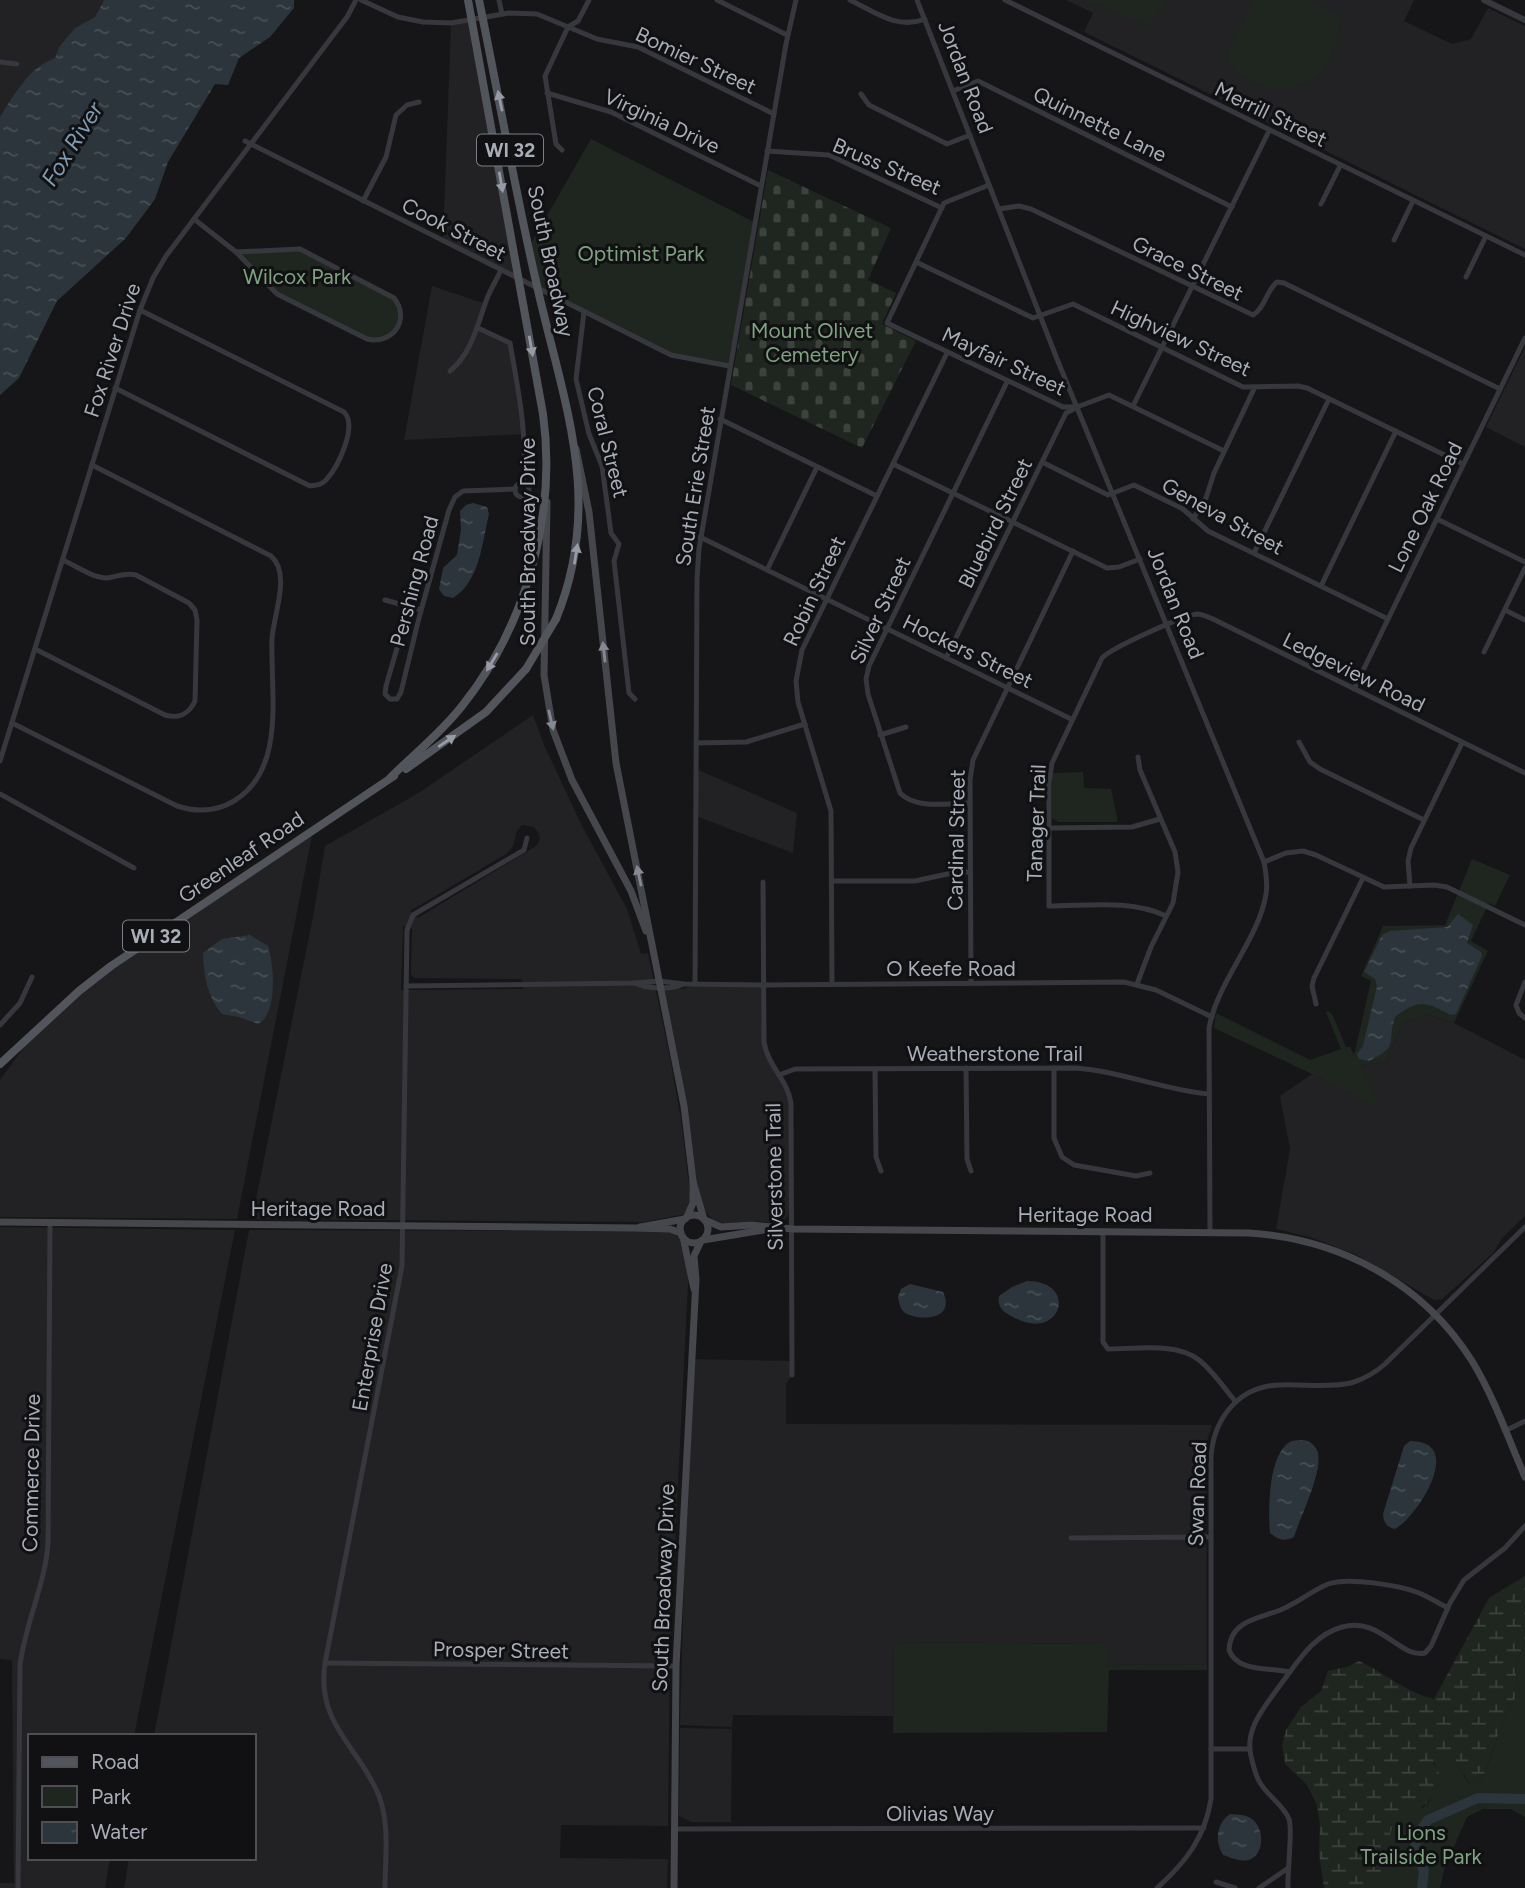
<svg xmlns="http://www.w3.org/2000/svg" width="1525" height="1888" font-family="Figtree,sans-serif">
<defs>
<pattern id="wetland-marsh" width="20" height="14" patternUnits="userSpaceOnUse" patternTransform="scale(1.75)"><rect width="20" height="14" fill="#1e261f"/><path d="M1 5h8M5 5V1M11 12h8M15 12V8" fill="none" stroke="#3c433d"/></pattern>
<pattern id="cemetery-stones" width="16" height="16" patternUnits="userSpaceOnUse" patternTransform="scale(1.75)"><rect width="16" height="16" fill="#1e261f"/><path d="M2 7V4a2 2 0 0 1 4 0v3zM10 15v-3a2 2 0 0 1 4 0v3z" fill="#3c433d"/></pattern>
<pattern id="water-ripples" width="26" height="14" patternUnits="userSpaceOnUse" patternTransform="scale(1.75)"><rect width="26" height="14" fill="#2c353c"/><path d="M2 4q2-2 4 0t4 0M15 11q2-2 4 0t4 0" fill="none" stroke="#485056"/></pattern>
</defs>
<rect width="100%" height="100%" fill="#161618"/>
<g fill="#222225" fill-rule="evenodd">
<path d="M0,0H104L95,17L75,28L59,47L55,58L22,83L0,117Z"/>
<path d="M1066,0H1414L1404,21L1452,44L1471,39L1488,8L1525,26V249L1084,32L1093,13Z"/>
<path d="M471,19L519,279L443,241L451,23Z"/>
<path d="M432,286L486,304L478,328L510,343L523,434L404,440Z"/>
<path d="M1525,347V447L1486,427Z"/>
<path d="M533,715L545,747L581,824L627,909L641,954L648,953L670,1057L681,1120L691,1201L685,1214L644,1222L252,1219L313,917L325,846L417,794ZM522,825L534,827L539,834L540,840L536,846L418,918L410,911L506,854L513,846L517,831ZM403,926L412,928L411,974L414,978L522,979L523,989L401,990Z"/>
<path d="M696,769L797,813L793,853L696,816Z"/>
<path d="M313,830L237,1219L0,1217V1080L33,1035L79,991Z"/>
<path d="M660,984L682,989L695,985H763L764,1042L790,1094L792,1182L788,1216L782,1223L752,1221L725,1224L712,1219L705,1210L693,1181L689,1138Z"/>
<path d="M1425,1014L1454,1023L1525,1060V1216L1502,1238L1494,1252L1442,1299L1434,1300L1357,1255L1310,1237L1276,1229L1290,1149L1280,1096L1312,1074L1380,1108L1361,1065L1386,1062L1403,1023Z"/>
<path d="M0,1227L235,1230L134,1736H30V1858H110L105,1888H0V1883H14L12,1660L0,1659Z"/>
<path d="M249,1230L665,1231L675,1234L679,1238L688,1272V1284L670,1644L668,1826L561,1825L560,1858L668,1859L667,1888H124L129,1858H254V1736H154Z"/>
<path d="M690,1359L792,1361V1375L786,1384V1424L1212,1425L1206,1444L1207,1665L1108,1664L1109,1644L894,1642L893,1716L733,1715L732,1727L680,1725Z"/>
<path d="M680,1728L732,1729L731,1822H691L679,1816Z"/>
</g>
<path fill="url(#wetland-marsh)" d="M1525,1576V1640L1515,1669L1520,1691C1503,1715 1493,1752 1482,1780L1470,1784L1456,1762L1433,1763L1438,1768L1443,1785L1437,1787C1433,1800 1427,1802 1417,1811C1402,1824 1380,1864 1381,1884L1385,1888H1324L1319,1854L1320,1826L1317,1805L1307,1785L1285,1764L1282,1745L1286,1730L1301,1707L1321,1691L1328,1671L1347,1667L1359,1661C1385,1673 1405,1692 1434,1699L1489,1598Z"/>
<path fill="url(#cemetery-stones)" d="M768,170L891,228L868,280L896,293L882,324L916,341L862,448L731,385Z"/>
<g fill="#1e261f">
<path d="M1085,0H1165L1158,15L1150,26Z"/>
<path d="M1253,0H1305L1339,14C1338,28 1339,43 1332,57C1317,89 1278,97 1248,80C1238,75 1231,66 1224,57Z"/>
<path d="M591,139L754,222L729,366L671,355L537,289L529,247Z"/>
<path d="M300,249L389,294L400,307L397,330L376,341L277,294L236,252Z"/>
<path d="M1083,772L1084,788L1111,789L1118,822H1059L1052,818V773Z"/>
<path d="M1472,859L1510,875L1495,906L1489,903L1471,941L1488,951L1454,1023L1426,1014L1403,1023L1386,1062L1361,1065L1381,1109L1312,1074L1214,1028L1216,1013L1310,1060L1341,1049L1326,1012L1328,1011L1332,1014L1346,1047H1350L1354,1055L1371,981L1361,976L1383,926L1445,925Z"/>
<path d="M1525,1640V1817L1511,1809H1483L1467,1817L1444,1870L1440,1888H1385L1381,1884V1875L1392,1827L1408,1812C1423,1812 1433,1800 1437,1786L1443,1785L1431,1753L1455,1750L1456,1762L1469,1784L1482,1780C1494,1751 1502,1716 1520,1691L1515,1669Z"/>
<path d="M894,1642L1109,1644V1664L1207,1665V1670H1109L1107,1732L893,1733Z"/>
</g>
<g fill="url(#water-ripples)">
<path d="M104,0H294V8L270,37L239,58L228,85L215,84L168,162L155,199L126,238L57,301L19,378L0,395V117C14,95 29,67 55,58L59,47L75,28L95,17Z"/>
<path d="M473,503L487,507L489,514C482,543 480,581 453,598L444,596L439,589L443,568L457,555L461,529L460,511L466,505Z"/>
<path d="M1458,914L1473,925L1467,943L1481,952L1482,956L1456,1014L1451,1015C1426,1002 1419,998 1395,1017C1386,1043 1401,1045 1369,1061L1359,1059L1357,1054L1363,1046L1377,986L1375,979L1364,972L1382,935L1390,931L1447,927Z"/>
<path d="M250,935L268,946C274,964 278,1014 258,1024L239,1017L222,1014C207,996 204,976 203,953L222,939Z"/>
<path d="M1027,1281C1080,1281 1061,1344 1013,1317C1004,1312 997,1308 999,1296L1012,1287Z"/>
<path d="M910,1284L943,1292C957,1322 915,1321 904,1312C900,1308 899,1303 898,1297L901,1289Z"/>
<path d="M1304,1440C1310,1442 1314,1444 1317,1450C1325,1468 1300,1517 1294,1537C1284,1542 1279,1540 1270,1533C1268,1511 1268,1451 1292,1441C1296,1440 1300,1440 1304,1440Z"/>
<path d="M1410,1441C1466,1441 1418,1516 1395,1529C1386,1527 1384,1523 1383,1514L1404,1446Z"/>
<path d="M1230,1814C1237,1815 1246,1814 1252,1819C1264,1828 1265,1852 1251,1859C1242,1863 1232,1858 1223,1855C1215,1841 1216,1824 1230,1814Z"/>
</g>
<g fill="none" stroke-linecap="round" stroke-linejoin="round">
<path stroke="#2c353c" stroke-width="10" d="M1422,1888L1424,1870L1415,1854L1416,1837L1428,1820L1478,1798L1525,1799"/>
<g stroke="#37383d" stroke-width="5">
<path d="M361,0L398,17L423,22L451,23L509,13L537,14L597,39L638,47L774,114"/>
<path d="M499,0L502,14"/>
<path d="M717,0L787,35"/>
<path d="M850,0C875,12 897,30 925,19"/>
<path d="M917,0L1057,359L1264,862C1266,873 1268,883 1266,894C1259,939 1217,982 1209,1028L1210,1232"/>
<path d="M1005,0L1525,255"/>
<path d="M0,62L17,64"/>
<path d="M953,91L978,81L1232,207"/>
<path d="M547,93L611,112L761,186"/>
<path d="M861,94L869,105L947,144L970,135"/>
<path d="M245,141L671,355L729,366"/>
<path d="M562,150L556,144L545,76L568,27L578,21L589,0"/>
<path d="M767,151L829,155L942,208"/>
<path d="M989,185L944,203L887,323L1063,407H1077L1109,395L1224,451"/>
<path d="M363,201L386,157L396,115L407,105L419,102"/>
<path d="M1321,204L1340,166"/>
<path d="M999,209L1019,206L1031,209L1253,315C1265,308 1266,291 1277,282L1284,283L1500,389"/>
<path d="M194,219L236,252"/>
<path d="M1394,240L1413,201"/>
<path d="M300,249L394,298C411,319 393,345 367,339L277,294L236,252Z"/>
<path d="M916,262L1033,318L1073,304L1243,387L1298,386L1307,388L1463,464"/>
<path d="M1466,277L1486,236"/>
<path d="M584,312L576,379L589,434L602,466L611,533L619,544L614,561L629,693L635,699"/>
<path d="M478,328L510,343C518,389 528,436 523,482"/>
<path d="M450,371C473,353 478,321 488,296C492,287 497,279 501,270"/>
<path d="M115,388L310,486C316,485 322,485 326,480C338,467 358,426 344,412L140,310"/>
<path d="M1133,406L1269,131"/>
<path d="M720,419L877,496"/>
<path d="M1042,462L1108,495L1134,485L1183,509L1208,531L1388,619"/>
<path d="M893,464L1107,568L1119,567L1140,559"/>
<circle cx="522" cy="490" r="7"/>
<path d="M1193,519L1206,498L1214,473L1254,389"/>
<path d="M1437,519L1525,562"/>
<path d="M700,537L1071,719"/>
<path d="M1254,553L1329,399"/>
<path d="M767,570L817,467"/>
<path d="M1321,586L1396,431"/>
<path d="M385,600L421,610"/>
<path d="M409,607L386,686L385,694L390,699H397L401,692L419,618L449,510L455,497L463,491L514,489"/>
<path d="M1505,610L1525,620"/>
<path d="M35,649L165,715C178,719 189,714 195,701L197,620L195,610L189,603L136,575C124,572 118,577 107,578C93,578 76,566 63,560"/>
<path d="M1484,652L1525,568"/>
<path d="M946,658L1066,413L1074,409"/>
<path d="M1354,689L1525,338"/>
<path d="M12,723L177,806C196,812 216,812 234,801C287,769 270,691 272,638C274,614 291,573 271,556L92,465"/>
<path d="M880,735L906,727"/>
<path d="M1299,742L1310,762L1320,769L1424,820"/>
<path d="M696,743L746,742L805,724"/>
<path d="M0,761L140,310L153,278L166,256L347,17L356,0"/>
<path d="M0,794L134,868"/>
<path d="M970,803C948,803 917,810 900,793L868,694L866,679L869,666L1007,382"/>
<path d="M1049,828L1132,827L1160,819"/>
<path d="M1264,862L1286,853L1303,851L1316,855L1384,887L1434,885L1447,887L1525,925"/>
<path d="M832,881H915L952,873L970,872"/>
<path d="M763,882L764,1042C768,1067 787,1078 791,1103L792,1375"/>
<path d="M1410,886L1408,861L1411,848L1462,743"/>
<path d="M1166,916C1131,899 1087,906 1049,906V783L1052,763L1102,658C1111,648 1182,616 1197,614C1202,614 1208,617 1213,619L1525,773"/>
<path d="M1525,982L1516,1005L1519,1013L1525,1018"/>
<path d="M635,983C646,989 672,990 683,984"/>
<path d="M971,983L970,780L973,760L1073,551"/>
<path d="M695,984L697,579L699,549L786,44L796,0"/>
<path d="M832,984L831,811L798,702L796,681L802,650L947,353"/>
<path d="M1137,984L1151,947L1173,903L1178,872L1175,852L1140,770L1138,757"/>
<path d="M406,986L635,983L659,981L684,984L763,985L1124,982L1156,990L1212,1017"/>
<path d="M1316,1004L1312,986L1314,978L1363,878"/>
<path d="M0,1025L20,1003L32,977"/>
<path d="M966,1068L967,1159L971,1171"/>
<path d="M1054,1068V1138L1062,1157L1074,1165L1136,1176L1150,1173"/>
<path d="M875,1069L876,1157L881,1171"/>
<path d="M779,1075L795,1069L1075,1068C1121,1071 1163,1090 1209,1094"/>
<path d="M1103,1232V1342L1108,1349C1136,1349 1177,1342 1199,1360C1213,1371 1224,1388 1236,1402"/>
<path d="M1505,1431L1525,1421"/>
<path d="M1071,1538L1211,1537"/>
<path d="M325,1663L676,1666"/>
<path d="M1289,1672C1269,1667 1238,1673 1229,1650C1230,1623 1254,1619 1275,1612C1294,1606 1309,1592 1328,1584C1348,1577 1399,1585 1419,1593C1429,1597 1438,1603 1448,1608"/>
<path d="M1211,1749H1250"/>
<path d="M675,1829L1204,1828"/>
<path d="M1216,1882L1235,1888"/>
<path d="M18,1888L20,1665C25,1624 45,1585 48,1544L50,1224"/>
<path d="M385,1888C385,1858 390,1825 379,1796C359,1746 316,1725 325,1663L402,1266L407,930L413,915L524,850L527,838"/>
<path d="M1157,1888C1185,1863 1205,1838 1211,1799V1456C1214,1418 1239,1386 1280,1385C1303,1384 1329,1388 1351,1383C1364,1379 1375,1373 1385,1364L1525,1227"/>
<path d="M1259,1888L1287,1869"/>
<path d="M1288,1888C1287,1873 1293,1829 1289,1819C1283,1804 1266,1795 1259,1781C1255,1774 1253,1764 1251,1756C1244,1729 1266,1705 1281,1684C1297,1663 1313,1635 1342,1627C1380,1616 1400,1659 1425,1653L1431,1646L1450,1603L1464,1580L1505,1548L1525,1526"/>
</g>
<path stroke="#37383d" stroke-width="6" d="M1484,0L1525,20"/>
<g stroke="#45474d" stroke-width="7">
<path d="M576,449L589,512L616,763L684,1106L693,1181V1203L687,1217"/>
<path d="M547,502L544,675L553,730L572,780L631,891L646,931"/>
<path d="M693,1182L704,1219"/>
<circle cx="694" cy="1229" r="14"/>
<path d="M705,1220L721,1227L752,1225L793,1229L1249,1233C1340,1239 1423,1283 1472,1361C1494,1397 1508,1438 1525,1477"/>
<path d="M0,1222L636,1228L670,1229L681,1233"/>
<path d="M640,1227L685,1219"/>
<path d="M683,1237L694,1289"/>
<path d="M703,1240L769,1229"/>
<path d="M674,1888L676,1666L696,1280L694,1256L701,1241"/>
</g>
<g stroke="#53555c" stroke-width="8">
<path d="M479,0C498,92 514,185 535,277C561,397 606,497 556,619"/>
<path d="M406,769L486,712L526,669"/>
<path d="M390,778C414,754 441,733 462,706C526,626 557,515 543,414L468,0"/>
<path d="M0,1064L79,991L111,966L394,776"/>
</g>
<path stroke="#53555c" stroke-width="8" d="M526,669L556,619"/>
</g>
<defs><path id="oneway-solid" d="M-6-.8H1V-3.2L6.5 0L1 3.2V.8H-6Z" transform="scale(1.75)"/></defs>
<g fill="#979ba6">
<use href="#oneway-solid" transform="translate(500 101) rotate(-102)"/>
<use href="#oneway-solid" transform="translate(501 182) rotate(80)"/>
<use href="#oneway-solid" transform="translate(531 346) rotate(80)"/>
<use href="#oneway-solid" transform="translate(576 554) rotate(-81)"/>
<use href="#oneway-solid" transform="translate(492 662) rotate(121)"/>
<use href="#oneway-solid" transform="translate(447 741) rotate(-34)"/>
</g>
<g fill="#858993">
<use href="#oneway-solid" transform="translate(604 652) rotate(-96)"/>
<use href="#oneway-solid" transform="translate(551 720) rotate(77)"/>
<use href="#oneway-solid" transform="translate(639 876) rotate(-102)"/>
</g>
<g text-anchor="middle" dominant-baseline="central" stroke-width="6" stroke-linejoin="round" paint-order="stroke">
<g fill="#111113" stroke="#7b7e86" stroke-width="2">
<rect x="477" y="134.5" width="66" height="31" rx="5"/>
<rect x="123" y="920.5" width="66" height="31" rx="5"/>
</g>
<g font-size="19" font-weight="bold" fill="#a8adb8">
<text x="510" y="150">WI 32</text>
<text x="156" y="936">WI 32</text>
</g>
<g font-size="21" fill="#a8adb8" stroke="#111113">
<text transform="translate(696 60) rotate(25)">Bomier Street</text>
<text transform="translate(966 77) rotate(69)">Jordan Road</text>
<text transform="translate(1271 114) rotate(26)">Merrill Street</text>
<text transform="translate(662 121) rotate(25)">Virginia Drive</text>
<text transform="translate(1100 124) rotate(26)">Quinnette Lane</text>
<text transform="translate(887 166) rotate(23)">Bruss Street</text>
<text transform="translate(454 229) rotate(27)">Cook Street</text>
<text transform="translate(551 261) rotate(78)">South Broadway</text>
<text transform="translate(1188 268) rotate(26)">Grace Street</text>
<text transform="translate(1181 338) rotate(25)">Highview Street</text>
<text transform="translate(112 350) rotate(-72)">Fox River Drive</text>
<text transform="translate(1004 361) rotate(25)">Mayfair Street</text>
<text transform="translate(608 442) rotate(76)">Coral Street</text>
<text transform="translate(695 486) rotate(-81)">South Erie Street</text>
<text transform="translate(1425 507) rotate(-64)">Lone Oak Road</text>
<text transform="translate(1223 516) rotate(29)">Geneva Street</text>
<text transform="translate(995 523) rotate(-64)">Bluebird Street</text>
<text transform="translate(527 542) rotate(-90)">South Broadway Drive</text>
<text transform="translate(414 581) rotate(-75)">Pershing Road</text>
<text transform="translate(814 591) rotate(-65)">Robin Street</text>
<text transform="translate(1176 603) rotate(68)">Jordan Road</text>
<text transform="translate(880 610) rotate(-65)">Silver Street</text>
<text transform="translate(968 651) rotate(26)">Hockers Street</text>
<text transform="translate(1354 672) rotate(26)">Ledgeview Road</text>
<text transform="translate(1036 823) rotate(-88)">Tanager Trail</text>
<text transform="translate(956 840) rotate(-89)">Cardinal Street</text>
<text transform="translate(241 857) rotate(-34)">Greenleaf Road</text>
<text x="951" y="968">O Keefe Road</text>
<text x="995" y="1053">Weatherstone Trail</text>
<text transform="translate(774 1177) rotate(-91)">Silverstone Trail</text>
<text x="318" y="1208">Heritage Road</text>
<text x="1085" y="1214">Heritage Road</text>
<text transform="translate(372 1337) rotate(-80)">Enterprise Drive</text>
<text transform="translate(31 1473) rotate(-89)">Commerce Drive</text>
<text transform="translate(1197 1494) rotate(-88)">Swan Road</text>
<text transform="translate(663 1588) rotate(-88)">South Broadway Drive</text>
<text transform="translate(501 1650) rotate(1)">Prosper Street</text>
<text x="940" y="1813">Olivias Way</text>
</g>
<g font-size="21" fill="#7fa381" stroke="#111113">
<text x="641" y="253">Optimist Park</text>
<text x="297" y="276">Wilcox Park</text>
<text x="812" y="330">Mount Olivet<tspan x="812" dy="24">Cemetery</tspan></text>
<text x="1421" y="1832">Lions<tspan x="1421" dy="24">Trailside Park</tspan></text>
</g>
<g font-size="23" font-style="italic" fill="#7f9bb3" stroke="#111113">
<text transform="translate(72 144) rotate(-58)">Fox River</text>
</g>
</g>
<rect x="28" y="1734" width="228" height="126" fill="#111113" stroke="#4d4f55" stroke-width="2"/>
<rect x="42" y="1757" width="35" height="10" fill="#53555c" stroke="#4d4f55" stroke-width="2"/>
<text x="91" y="1769" font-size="21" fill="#a8adb8">Road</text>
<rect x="42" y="1786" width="35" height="21" fill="#1e261f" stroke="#4d4f55" stroke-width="2"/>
<text x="91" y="1804" font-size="21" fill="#a8adb8">Park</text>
<rect x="42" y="1822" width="35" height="21" fill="url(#water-ripples)" stroke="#4d4f55" stroke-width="2"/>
<text x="91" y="1839" font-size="21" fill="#a8adb8">Water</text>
</svg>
